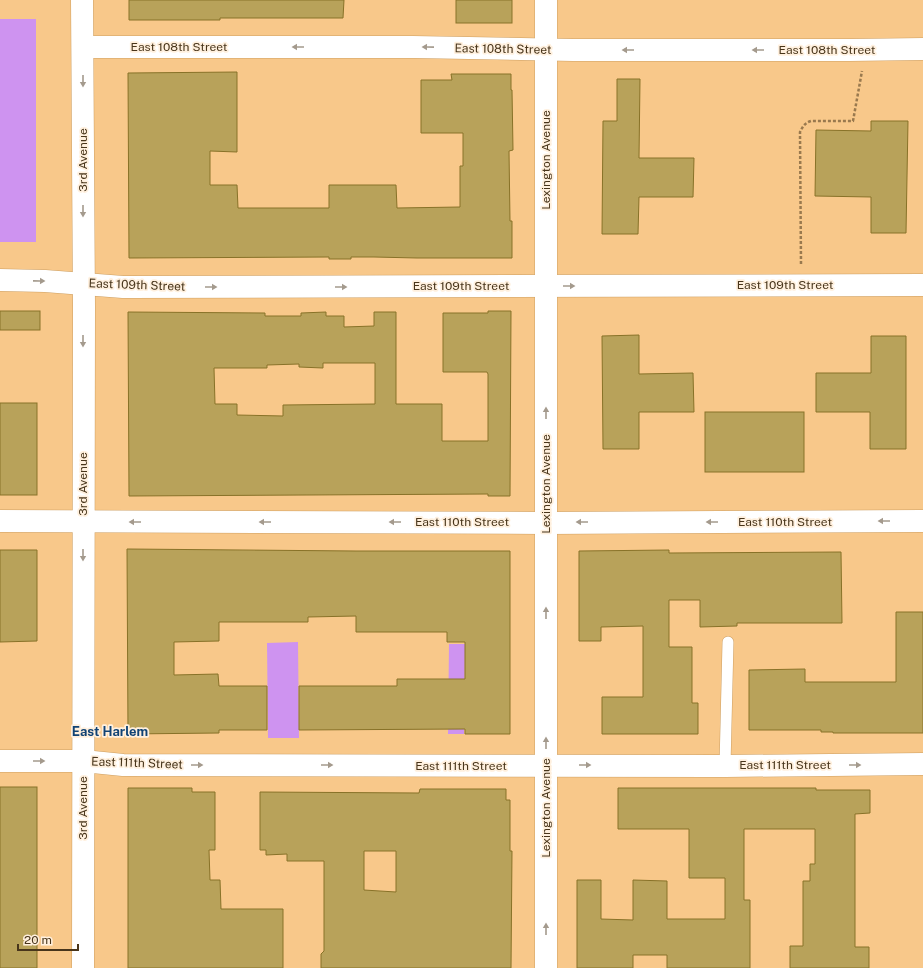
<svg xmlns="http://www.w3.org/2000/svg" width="923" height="968" font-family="'Public Sans',sans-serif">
<rect width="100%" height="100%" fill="#f8c88a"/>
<g fill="#ce93f0">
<rect x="0" y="19" width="36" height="223"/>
<path d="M298,642L299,738H268L267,643Z"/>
<path d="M449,644H465L464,734H448Z"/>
</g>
<g fill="#b8a25a" stroke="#887228" fill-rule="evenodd">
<path d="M129,0H344L343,18H220V20H129Z"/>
<rect x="456" y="0" width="56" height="23"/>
<path d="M237,72V152L210,151V185H237L238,208H329V185H396L397,208L460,207V166H463V133H421V80H452L451,74H511V90H512L513,150L509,151L510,221H512V258H417L374,257H351V259H329V257L129,258L128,73Z"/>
<path d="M617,79H640L639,158H694L693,197H639L638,234H602L603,121H617Z"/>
<path d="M871,121H908L906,233H871V197L815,196L816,130L871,131Z"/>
<rect x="0" y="311" width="40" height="19"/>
<path d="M488,311H511L510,496H488V494L129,496L128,312L265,313V316H301V313L326,312V316H344V327L374,326V312H396V404H442V441H488V374L487,372H443V313H488ZM323,363H375V404L283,405V416L237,415V404H215L214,368H267V365L299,364V367L323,368Z"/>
<path d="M639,335V374L693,373L694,412H639V449H603L602,336Z"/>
<path d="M871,336H906V449H870V412H816V373H871Z"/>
<rect x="0" y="403" width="37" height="92"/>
<rect x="705" y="412" width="99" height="60"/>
<path d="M127,549L356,551H510V734H465V729L299,730V686H397V679H465V642H447V632H356V616L308,617V622H219V641L174,642V675L218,674L219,686H267V730H219V733L128,734Z"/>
<path d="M0,550H37V641L0,642Z"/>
<path d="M669,550V553L841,552L842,623H737V626L700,627V600H669V647H692V703H698V734H602V697H643V626L601,627V641H579V551Z"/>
<path d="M896,612H923V733H833V732H821V730H749V670L805,669V682H896Z"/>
<rect x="0" y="787" width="37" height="181"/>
<path d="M128,788H192V792H215V850H209L210,880H220L221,909H283V968H128Z"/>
<path d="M618,788H816V790H870V813L855,814V947H869V968H790V946H803V881H810V864H815V829H744V900H750V968H667V955H633V968H577V880H601V919L633,920V880L667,881V919H725V878H689V829H618Z"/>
<path d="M420,789H506V800H510V851H512L511,968H321V954L324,951V861H287V854L266,855V850H260V792L419,793ZM364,851H396V892L364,890Z"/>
</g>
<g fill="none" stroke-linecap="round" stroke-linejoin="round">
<defs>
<path id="service" d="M725,766L728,642"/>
<g id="minor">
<path d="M83,47H413L573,50H850L923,49"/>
<path d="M0,280L45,281L123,287L923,285"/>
<path d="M0,521L546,523L923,521"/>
<path d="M0,761H83L123,765L725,766L923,764"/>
</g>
<path id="secondary" d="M546,0V968"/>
<path id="primary" d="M82,0L84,307L83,968"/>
</defs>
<use href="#service" stroke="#cd9f62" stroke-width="12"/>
<use href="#minor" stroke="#cd9f62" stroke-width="23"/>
<use href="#secondary" stroke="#cd9f62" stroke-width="23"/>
<use href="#primary" stroke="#cd9f62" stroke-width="23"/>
<path stroke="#99794e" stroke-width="2.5" stroke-dasharray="3 2" stroke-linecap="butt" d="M801,264L800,132C803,126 805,123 811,121H853L862,71"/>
<use href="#service" stroke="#fff" stroke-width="11"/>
<use href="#minor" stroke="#fff" stroke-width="22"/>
<use href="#secondary" stroke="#fff" stroke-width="22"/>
<use href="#primary" stroke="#fff" stroke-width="22"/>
</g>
<defs><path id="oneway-solid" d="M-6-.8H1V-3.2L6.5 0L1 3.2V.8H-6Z"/></defs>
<g fill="#a49a8d">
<use href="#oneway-solid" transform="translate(298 47) rotate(-180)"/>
<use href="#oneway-solid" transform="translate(428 47) rotate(-179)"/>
<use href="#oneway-solid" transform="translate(628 50) rotate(-180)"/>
<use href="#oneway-solid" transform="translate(758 50) rotate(-180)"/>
<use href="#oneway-solid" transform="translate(83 81) rotate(90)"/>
<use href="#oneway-solid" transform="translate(83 211) rotate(90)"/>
<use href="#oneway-solid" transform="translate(39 281) rotate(1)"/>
<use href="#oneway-solid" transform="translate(569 286)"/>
<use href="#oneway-solid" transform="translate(211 287)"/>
<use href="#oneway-solid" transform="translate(341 287)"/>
<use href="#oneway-solid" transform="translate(83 341) rotate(90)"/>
<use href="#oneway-solid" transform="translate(546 413) rotate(-90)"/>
<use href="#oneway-solid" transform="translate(884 521) rotate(180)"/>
<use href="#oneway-solid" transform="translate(135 522) rotate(-180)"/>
<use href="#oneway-solid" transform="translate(265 522) rotate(-180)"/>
<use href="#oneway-solid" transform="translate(395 522) rotate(-180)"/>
<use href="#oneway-solid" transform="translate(582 522) rotate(180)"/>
<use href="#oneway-solid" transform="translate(712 522) rotate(180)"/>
<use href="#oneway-solid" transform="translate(83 555) rotate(90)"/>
<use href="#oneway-solid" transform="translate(546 613) rotate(-90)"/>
<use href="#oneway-solid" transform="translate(546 743) rotate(-90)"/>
<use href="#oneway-solid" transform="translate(39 761)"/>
<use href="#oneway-solid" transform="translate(197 765)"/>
<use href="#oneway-solid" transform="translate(327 765)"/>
<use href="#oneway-solid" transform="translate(585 765)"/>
<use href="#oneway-solid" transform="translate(855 765)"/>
<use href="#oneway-solid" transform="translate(546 929) rotate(-90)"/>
</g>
<g text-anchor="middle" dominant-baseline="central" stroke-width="3.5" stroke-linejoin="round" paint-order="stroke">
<g font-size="12" fill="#48351b" stroke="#fff0de">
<text x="179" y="47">East 108th Street</text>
<text transform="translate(503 49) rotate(1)">East 108th Street</text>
<text x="827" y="50">East 108th Street</text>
<text transform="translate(83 160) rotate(-90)">3rd Avenue</text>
<text transform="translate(546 160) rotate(-90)">Lexington Avenue</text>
<text transform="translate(137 285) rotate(2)">East 109th Street</text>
<text x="785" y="285">East 109th Street</text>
<text x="461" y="286">East 109th Street</text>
<text transform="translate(83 484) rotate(-90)">3rd Avenue</text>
<text transform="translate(546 484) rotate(-90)">Lexington Avenue</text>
<text x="462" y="522">East 110th Street</text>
<text x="785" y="522">East 110th Street</text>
<text transform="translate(137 763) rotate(2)">East 111th Street</text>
<text x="785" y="765">East 111th Street</text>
<text x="461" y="766">East 111th Street</text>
<text transform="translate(83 808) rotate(-90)">3rd Avenue</text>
<text transform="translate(546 808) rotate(-90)">Lexington Avenue</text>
</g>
<g font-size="13" font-weight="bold" fill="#114375" stroke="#fff0de">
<text x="110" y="731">East Harlem</text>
</g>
</g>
<path d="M18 944v6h60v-6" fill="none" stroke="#48351b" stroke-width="2"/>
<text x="24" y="944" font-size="12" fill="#48351b" stroke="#fff0de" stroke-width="3" paint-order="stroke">20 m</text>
</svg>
